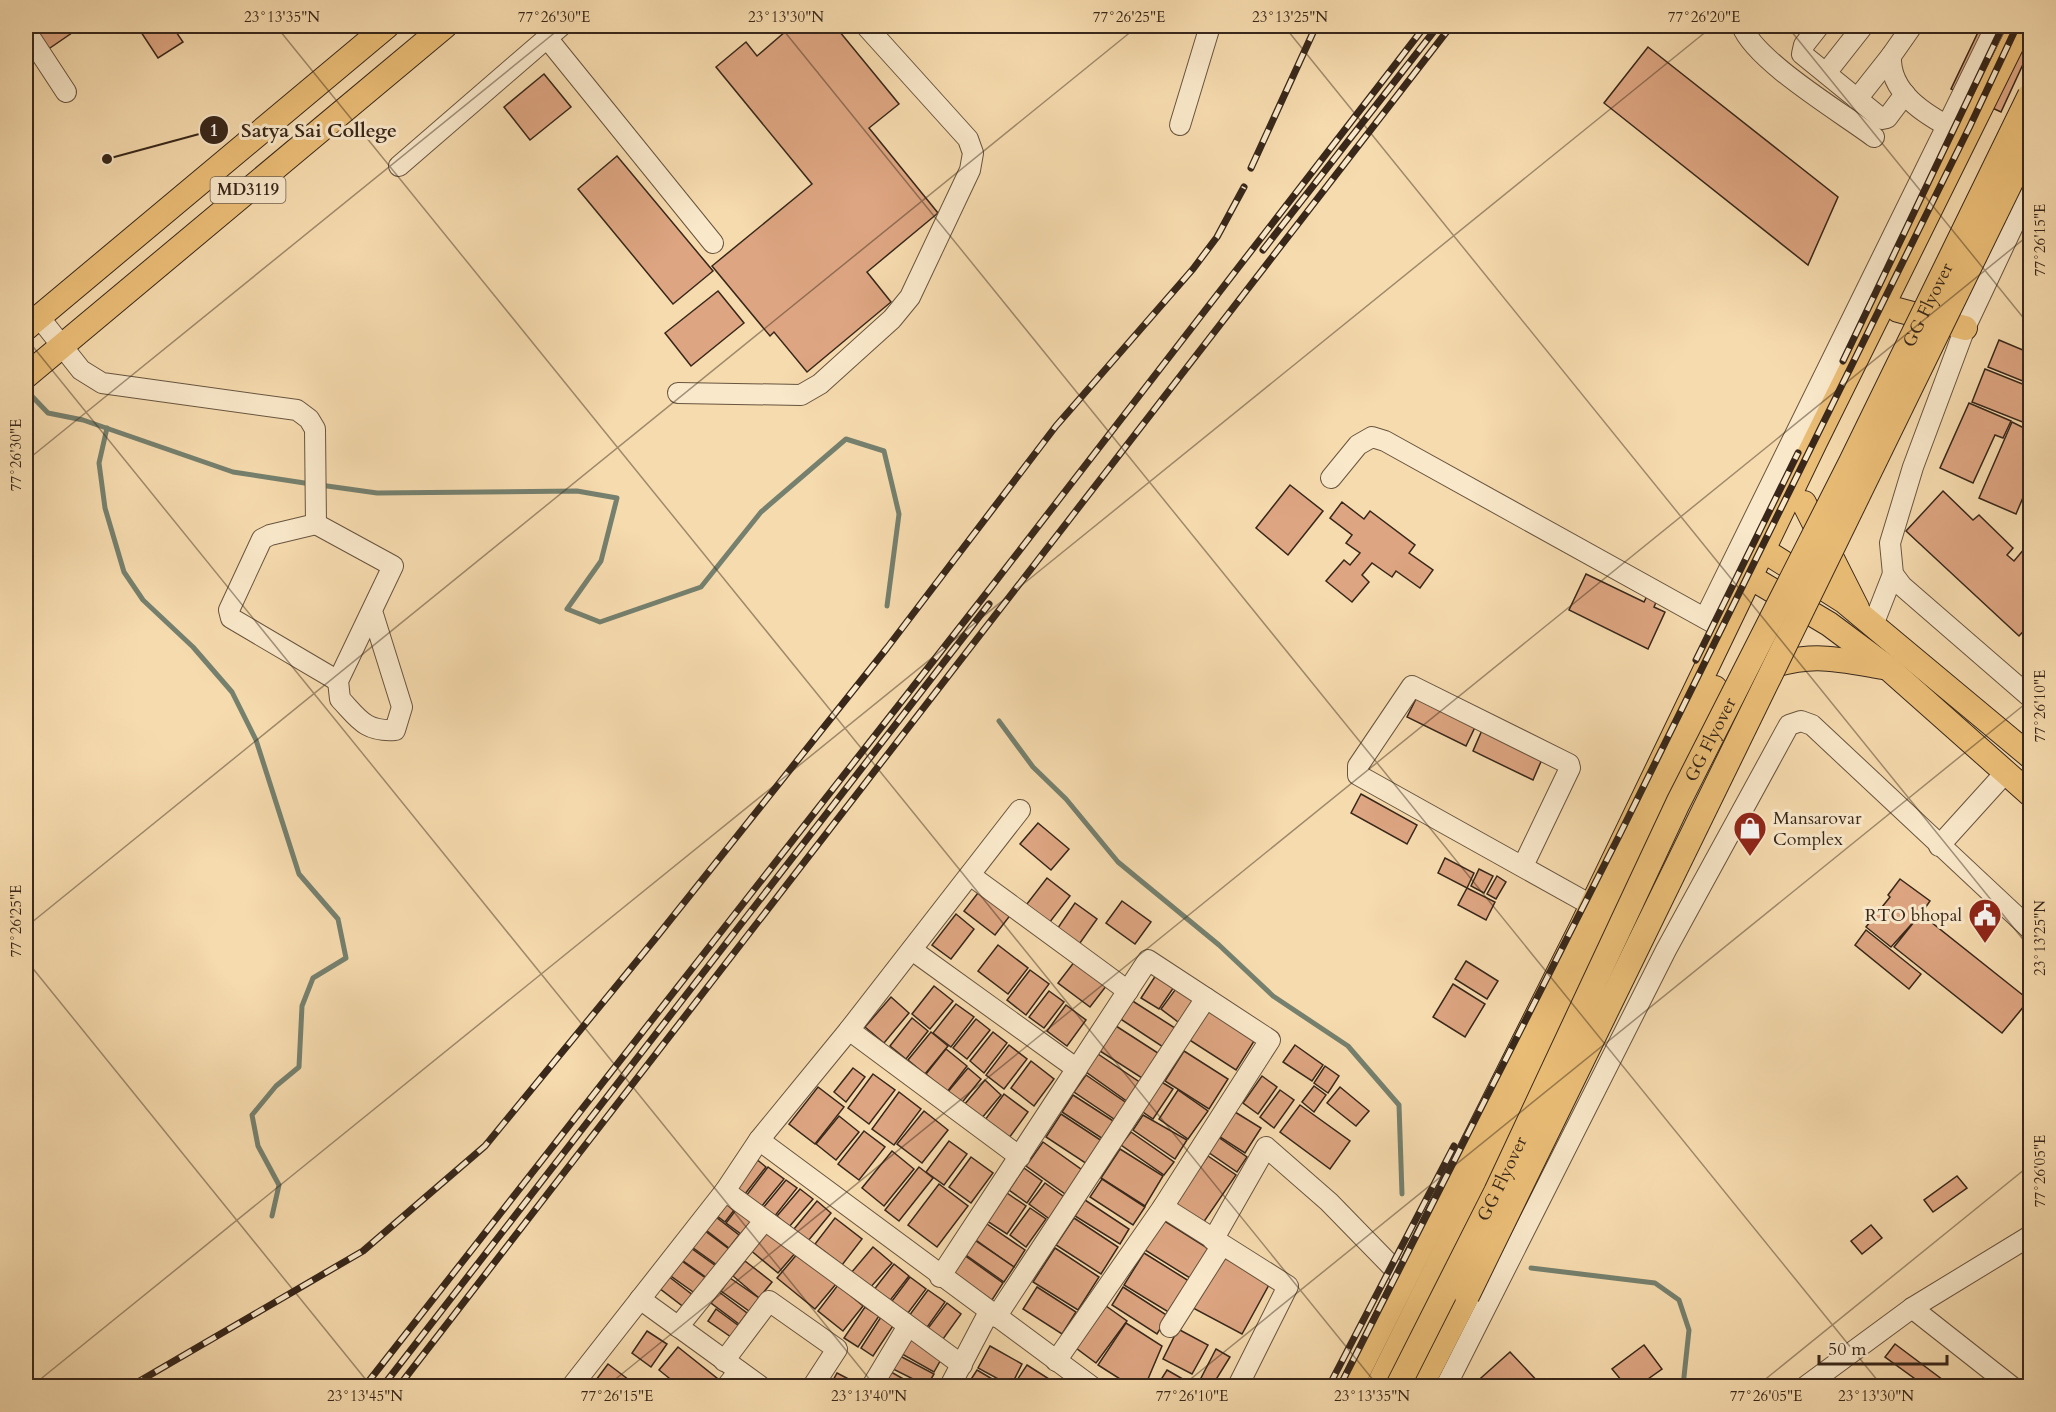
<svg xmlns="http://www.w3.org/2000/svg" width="2056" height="1412" font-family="Cardo,serif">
<rect width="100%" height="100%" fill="#f6dbae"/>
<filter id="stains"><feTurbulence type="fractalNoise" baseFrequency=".00333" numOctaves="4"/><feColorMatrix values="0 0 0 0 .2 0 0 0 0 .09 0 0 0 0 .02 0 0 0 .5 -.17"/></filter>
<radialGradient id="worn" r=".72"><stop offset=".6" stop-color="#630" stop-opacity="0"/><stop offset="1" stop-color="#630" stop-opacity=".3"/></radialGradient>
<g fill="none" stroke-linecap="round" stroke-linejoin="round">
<g stroke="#75806e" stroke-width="5">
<path d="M26,390L48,413L83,420L233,472L311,484"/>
<path d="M107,428L99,463L105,508L124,572L143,600L193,647L232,692L256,740L299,874L338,919L346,958L313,978L302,1006L299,1067L276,1086L252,1115L258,1146L279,1185L272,1216"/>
<path d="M320,485L377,493L577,491L617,498L601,561L567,609L600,622L701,587L761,512L846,439L884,451L899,514L887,606"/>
<path d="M999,721L1033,767L1066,799L1118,862L1219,945L1273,996L1348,1046L1399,1105L1402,1194"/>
<path d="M1531,1268L1655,1283L1679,1300L1689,1330L1683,1386"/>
</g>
</g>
<g fill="#dda581" stroke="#38271a" stroke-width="1.5">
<path d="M31,26H82L47,50Z"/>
<path d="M137,26H172L183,42L158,58Z"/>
<path d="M781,26H835L899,104L869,128L938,213L867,272L891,302L807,372L774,332L770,336L712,266L812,184L716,67L746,42L757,56L786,31Z"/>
<path d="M1981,26H2030V49L2001,112L1951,89Z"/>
<path d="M1648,47L1838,197L1808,265L1604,103Z"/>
<path d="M544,74L571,107L530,140L504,107Z"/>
<path d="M617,156L713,271L673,304L578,189Z"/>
<path d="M718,291L744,323L691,366L665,333Z"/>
<path d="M1999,340L2030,353V384L1988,367Z"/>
<path d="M1985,369L2030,387V425L1972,402Z"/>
<path d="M1969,403L2011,421L2003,438L1995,435L1973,483L1940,468Z"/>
<path d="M2012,422L2030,431V481L2016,514L1979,498Z"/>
<path d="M1290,485L1323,511L1288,555L1256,528Z"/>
<path d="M1943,491L1973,520L1979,515L2013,548L2007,555L2014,561L2030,542V624L2019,636L1906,531Z"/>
<path d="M1342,502L1364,519L1370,511L1415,545L1409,553L1433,570L1420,588L1396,571L1392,577L1372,563L1362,575L1369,582L1352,602L1326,581L1344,560L1350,565L1360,553L1346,543L1352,535L1330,518Z"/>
<path d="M1586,574L1644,602L1647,596L1657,600L1654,607L1665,612L1648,649L1569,610Z"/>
<path d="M1418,695L1477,723L1466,746L1407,717Z"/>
<path d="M1483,728L1543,757L1533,780L1473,751Z"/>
<path d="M1361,794L1417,825L1407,844L1351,813Z"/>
<path d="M1038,823L1069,849L1051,870L1020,844Z"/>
<path d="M1445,858L1474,873L1467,888L1438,873Z"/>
<path d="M1479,869L1493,876L1484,893L1471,886Z"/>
<path d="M1497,876L1506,882L1496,899L1487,894Z"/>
<path d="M1047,878L1070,896L1046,927L1023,909Z"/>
<path d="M1900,879L1930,901L1921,914L2029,1000L2002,1033L1894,947L1918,917L1891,947L1866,927L1890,897L1888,895Z"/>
<path d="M1467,888L1495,902L1486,920L1458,905Z"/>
<path d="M981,889L1012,913L995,935L964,911Z"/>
<path d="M1122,901L1151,922L1135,944L1106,923Z"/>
<path d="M1075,903L1097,919L1075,950L1053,935Z"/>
<path d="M956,914L974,929L951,959L932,945Z"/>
<path d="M1866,930L1921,974L1909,989L1855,945Z"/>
<path d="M998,945L1028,968L1008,994L978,971Z"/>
<path d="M1075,961L1107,985L1090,1007L1058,983Z"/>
<path d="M1466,961L1498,981L1487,999L1455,979Z"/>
<path d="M1030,970L1049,984L1026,1015L1007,1000Z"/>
<path d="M1158,972L1176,984L1159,1009L1141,998Z"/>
<path d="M1453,984L1485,1004L1465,1037L1433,1017Z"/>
<path d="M934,986L953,1001L930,1029L912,1014Z"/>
<path d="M1178,986L1199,1001L1182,1025L1161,1009Z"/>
<path d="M1049,991L1064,1002L1044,1028L1029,1017Z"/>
<path d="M891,997L909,1013L884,1043L865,1027Z"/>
<path d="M1131,1000L1175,1028L1163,1047L1119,1018Z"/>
<path d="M956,1004L974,1017L951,1047L933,1033Z"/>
<path d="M1066,1005L1086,1020L1067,1046L1047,1031Z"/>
<path d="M1208,1007L1256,1038L1236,1070L1188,1039Z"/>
<path d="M912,1018L928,1031L906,1059L890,1046Z"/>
<path d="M976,1019L990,1030L967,1059L953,1048Z"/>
<path d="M1116,1026L1161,1055L1145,1080L1100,1051Z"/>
<path d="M931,1032L948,1046L925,1074L908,1060Z"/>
<path d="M993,1032L1007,1043L984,1073L970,1061Z"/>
<path d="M1009,1045L1027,1059L1004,1089L986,1075Z"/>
<path d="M1295,1045L1323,1065L1312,1081L1283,1062Z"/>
<path d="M946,1049L967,1066L947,1092L926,1074Z"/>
<path d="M1184,1051L1228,1079L1209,1109L1165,1081Z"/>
<path d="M1098,1054L1141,1083L1128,1102L1086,1072Z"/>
<path d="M1031,1061L1054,1079L1034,1106L1011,1088Z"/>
<path d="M1325,1066L1339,1076L1328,1093L1314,1083Z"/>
<path d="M853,1068L865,1077L846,1102L834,1092Z"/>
<path d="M968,1068L981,1079L960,1105L946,1094Z"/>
<path d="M873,1074L895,1090L869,1124L848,1108Z"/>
<path d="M1086,1075L1128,1104L1117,1121L1074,1092Z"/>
<path d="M1262,1076L1277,1087L1258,1114L1243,1103Z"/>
<path d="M985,1080L1001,1095L981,1119L964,1105Z"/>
<path d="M1160,1081L1173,1089L1153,1119L1140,1110Z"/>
<path d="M1314,1086L1326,1095L1314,1112L1302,1102Z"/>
<path d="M818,1087L844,1107L815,1144L789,1124Z"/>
<path d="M1340,1087L1369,1111L1356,1126L1327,1103Z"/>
<path d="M1178,1090L1208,1111L1188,1139L1159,1119Z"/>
<path d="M1280,1090L1294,1100L1274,1128L1260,1117Z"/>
<path d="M899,1092L921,1109L894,1145L872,1129Z"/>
<path d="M1004,1094L1028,1112L1009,1138L985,1120Z"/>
<path d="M1073,1095L1118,1124L1106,1141L1062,1112Z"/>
<path d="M1300,1105L1350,1141L1330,1169L1280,1132Z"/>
<path d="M924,1111L948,1130L922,1163L897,1144Z"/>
<path d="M1235,1112L1261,1128L1245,1153L1220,1137Z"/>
<path d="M1061,1114L1105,1143L1090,1166L1046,1137Z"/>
<path d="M1143,1115L1187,1140L1175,1159L1133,1130Z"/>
<path d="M839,1116L859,1132L836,1160L816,1144Z"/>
<path d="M864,1131L885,1147L859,1180L838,1164Z"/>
<path d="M1131,1132L1174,1162L1164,1175L1121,1145Z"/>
<path d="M1218,1137L1247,1157L1237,1172L1208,1152Z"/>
<path d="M949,1141L967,1154L944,1185L926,1172Z"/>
<path d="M1043,1142L1085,1172L1068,1196L1026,1166Z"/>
<path d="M1120,1149L1163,1176L1145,1206L1101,1178Z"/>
<path d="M892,1151L914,1169L884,1206L862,1188Z"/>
<path d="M1208,1156L1236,1175L1203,1223L1175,1203Z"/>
<path d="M971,1157L993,1173L971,1203L949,1187Z"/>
<path d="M755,1158L766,1167L745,1194L733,1185Z"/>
<path d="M768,1167L784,1179L761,1207L746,1196Z"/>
<path d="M919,1167L933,1178L899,1221L885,1210Z"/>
<path d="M1024,1168L1042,1181L1027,1203L1009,1190Z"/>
<path d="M1957,1176L1967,1188L1933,1212L1924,1200Z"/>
<path d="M1102,1179L1145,1207L1133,1225L1090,1197Z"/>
<path d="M786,1180L797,1188L774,1217L763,1208Z"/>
<path d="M1045,1183L1067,1199L1051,1220L1029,1204Z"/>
<path d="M939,1184L968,1206L937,1247L908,1225Z"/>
<path d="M800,1189L813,1199L789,1227L777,1216Z"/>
<path d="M1004,1191L1026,1206L1007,1234L984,1219Z"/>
<path d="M726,1196L738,1205L725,1222L713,1213Z"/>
<path d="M1085,1200L1129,1229L1120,1244L1075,1216Z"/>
<path d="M817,1201L831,1213L808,1241L794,1229Z"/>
<path d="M739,1206L754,1218L741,1234L726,1223Z"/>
<path d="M1030,1208L1046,1219L1026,1247L1010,1235Z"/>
<path d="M712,1214L739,1235L729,1248L702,1227Z"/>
<path d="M835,1218L862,1239L842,1265L815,1244Z"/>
<path d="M1074,1218L1118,1247L1101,1274L1056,1245Z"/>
<path d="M1163,1220L1209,1249L1190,1278L1145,1250Z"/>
<path d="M984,1222L1025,1250L1014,1267L973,1238Z"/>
<path d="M1871,1225L1882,1238L1862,1254L1851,1241Z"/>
<path d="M767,1227L797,1251L778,1273L749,1249Z"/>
<path d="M701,1228L729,1249L717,1265L689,1245Z"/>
<path d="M973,1239L1014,1267L1004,1282L963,1253Z"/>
<path d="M688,1246L716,1266L707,1278L679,1258Z"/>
<path d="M873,1247L892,1263L869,1289L851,1273Z"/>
<path d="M1055,1248L1099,1277L1078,1310L1033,1282Z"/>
<path d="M798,1253L836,1284L815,1309L777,1278Z"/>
<path d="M1144,1253L1189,1281L1170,1313L1124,1285Z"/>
<path d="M964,1255L1003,1283L992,1300L952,1272Z"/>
<path d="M1221,1256L1270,1283L1242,1334L1193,1308Z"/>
<path d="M679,1259L707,1279L696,1294L668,1274Z"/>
<path d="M745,1261L772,1282L759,1298L733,1276Z"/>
<path d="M894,1264L909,1276L888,1303L873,1291Z"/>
<path d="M668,1276L694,1296L685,1308L659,1288Z"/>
<path d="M910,1277L926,1289L905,1317L889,1305Z"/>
<path d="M730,1278L759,1298L749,1311L721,1291Z"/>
<path d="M838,1285L863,1306L843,1331L818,1311Z"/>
<path d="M1037,1287L1076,1312L1062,1334L1023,1309Z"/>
<path d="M1123,1287L1168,1316L1157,1334L1112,1305Z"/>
<path d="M928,1290L945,1302L923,1333L906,1320Z"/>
<path d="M719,1292L747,1313L739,1324L711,1303Z"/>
<path d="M947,1303L961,1314L938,1346L923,1335Z"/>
<path d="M1106,1306L1127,1321L1096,1363L1076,1348Z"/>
<path d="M865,1307L879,1316L858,1347L844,1338Z"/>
<path d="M716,1309L739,1326L731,1337L708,1321Z"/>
<path d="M881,1317L893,1326L873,1356L861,1348Z"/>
<path d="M1126,1323L1162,1346L1145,1386H1131L1098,1365Z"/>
<path d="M1178,1329L1208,1345L1192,1374L1163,1359Z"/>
<path d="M647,1331L667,1344L651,1367L632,1353Z"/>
<path d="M911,1337L944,1354L934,1372L902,1354Z"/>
<path d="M1895,1344L1951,1386H1925L1885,1357Z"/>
<path d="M1644,1345L1662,1369L1638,1386H1626L1612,1369Z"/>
<path d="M990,1346L1022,1364L1011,1386L978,1368Z"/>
<path d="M678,1347L718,1379L713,1386H679L659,1370Z"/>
<path d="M1216,1349L1230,1357L1212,1386L1200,1380Z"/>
<path d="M1510,1352L1542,1386H1472Z"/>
<path d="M900,1356L934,1374L927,1386L893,1369Z"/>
<path d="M608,1364L637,1386H595L593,1384Z"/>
<path d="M1027,1365L1060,1386H1013Z"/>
<path d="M977,1370L1004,1386H972L968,1384Z"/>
<path d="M1167,1370L1195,1386H1157Z"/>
<path d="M891,1372L916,1386H883Z"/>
<path d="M837,1373L862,1386H830Z"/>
</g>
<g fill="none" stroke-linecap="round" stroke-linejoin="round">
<defs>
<g id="minor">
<path d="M1742,26C1755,61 1842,113 1874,137"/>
<path d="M1819,26L1804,45L1802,54L1882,119L1887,118L1905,94"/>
<path d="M1912,26L1891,56C1889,93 1926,115 1955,130"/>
<path d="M26,31L66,92"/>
<path d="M547,38L713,243"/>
<path d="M1826,73L1863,26"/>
<path d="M1857,99L1891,56"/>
<path d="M1180,125L1210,26"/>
<path d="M399,166L561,26"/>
<path d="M2030,190L1965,328L1913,467L1890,543L1893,574L1902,586L2030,697"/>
<path d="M39,317L81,370L102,383L297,410L309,419L315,429L316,524L393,566L338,681L340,699C359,719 365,732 395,730L402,707L372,611"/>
<path d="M678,393L801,395L820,384L892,319L910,297L970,170L973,153L968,139L866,26"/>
<path d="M1331,478L1358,445L1372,437L1385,441L1715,624"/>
<path d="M316,524L270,535L262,539L229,610L231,618L338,681"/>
<path d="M1705,618L1996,26"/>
<path d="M1873,625L1893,574"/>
<path d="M1939,846L2006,772"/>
<path d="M1523,866L1570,768L1569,764L1412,686L1358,766V775L1591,905"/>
<path d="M970,875L1128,991"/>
<path d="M912,950L1077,1069"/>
<path d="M849,1030L1020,1157"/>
<path d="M759,1140L1091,1386"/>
<path d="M725,1191L962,1365"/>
<path d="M1163,1207L1288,1286L1238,1386"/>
<path d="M1213,1240L1266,1147L1329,1202L1405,1280"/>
<path d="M940,1277L1148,960L1270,1040L1163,1207L1056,1361"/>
<path d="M640,1299L760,1386"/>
<path d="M1912,1308L2011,1386"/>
<path d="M996,1317L1206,998"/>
<path d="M678,1327L764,1221"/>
<path d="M1170,1327L1222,1245"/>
<path d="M724,1361L769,1301L837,1349L813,1386"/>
<path d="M572,1386L725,1191L759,1140L849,1030L1020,810"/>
<path d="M727,1386L739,1371"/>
<path d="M872,1386L908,1326"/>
<path d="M950,1386L989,1312"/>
<path d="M1446,1386L1666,950L1789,725L1801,721L1812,725L2030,929"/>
<path d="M1806,1386L1912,1308L2030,1236"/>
</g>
<g id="major">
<path d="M1898,310L1965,328"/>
<path d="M26,328L387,26"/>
<path d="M26,376L445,26"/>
<path d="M1804,503L1857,608"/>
<path d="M1763,550L1844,601L2030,756"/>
<path d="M1750,577L1829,624L1888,668L2030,794"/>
<path d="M1761,669C1811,652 1832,658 1883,667"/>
<path d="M1351,1386L1581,928L1815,442L2021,26"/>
<path d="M1378,1386L1611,917L1715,688"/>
<path d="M1421,1386L1467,1296"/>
</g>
</defs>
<use href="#minor" stroke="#68543f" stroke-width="22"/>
<use href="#major" stroke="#38271a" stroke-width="26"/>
<use href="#minor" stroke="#f9e8ca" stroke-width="20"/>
<use href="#major" stroke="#ebbe77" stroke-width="24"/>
<defs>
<g id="rail">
<path d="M1251,168L1316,26"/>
<path d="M1263,250L1438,26"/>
<path d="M1843,361L2003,26"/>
<path d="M1696,660L1798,453"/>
<path d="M131,1386L363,1251L485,1146L655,939L887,648L1056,426L1193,269L1217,237L1244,187"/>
<path d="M365,1386L992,586L1425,26"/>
<path d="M383,1386L989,604"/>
<path d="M399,1386L1451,26"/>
<path d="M1329,1386L1454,1146"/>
<path d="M1340,1386L1621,832L1970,126L2017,26"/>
</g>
</defs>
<use href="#rail" stroke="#38271a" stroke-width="7"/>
<use href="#rail" stroke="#f9e8ca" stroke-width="4.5" stroke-dasharray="14" stroke-linecap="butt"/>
<defs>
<g id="major-bridge">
<path d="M1467,1296L2030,143"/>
<path id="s1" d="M1398,1386L1496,1192L1678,803L1851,462L2030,95"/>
</g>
</defs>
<use href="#major-bridge" stroke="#38271a" stroke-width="26" stroke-linecap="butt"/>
<use href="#major-bridge" stroke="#ebbe77" stroke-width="24"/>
</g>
<path fill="none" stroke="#38271a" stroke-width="1.5" stroke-opacity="0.45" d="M276,26L1378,1386M780,26L1882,1386M1284,26L2030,948M1787,26L2030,326M26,338L875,1386M26,461L563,26M26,927L1138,26M26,960L371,1386M32,1386L1713,26M607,1386L2030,234M1182,1386L2030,700M1757,1386L2030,1165"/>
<defs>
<symbol id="shop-pin" viewBox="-11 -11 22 30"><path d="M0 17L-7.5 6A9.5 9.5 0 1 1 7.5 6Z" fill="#8f2418" stroke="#f9e8ca"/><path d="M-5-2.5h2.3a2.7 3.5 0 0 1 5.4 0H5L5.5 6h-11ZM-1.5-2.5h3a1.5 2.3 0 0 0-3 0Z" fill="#fff"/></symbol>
<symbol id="civic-pin" viewBox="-11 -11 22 30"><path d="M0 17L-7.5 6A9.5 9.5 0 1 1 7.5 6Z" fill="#8f2418" stroke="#f9e8ca"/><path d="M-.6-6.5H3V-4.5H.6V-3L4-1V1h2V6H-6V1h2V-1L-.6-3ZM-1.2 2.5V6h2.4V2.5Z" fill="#fff"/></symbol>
</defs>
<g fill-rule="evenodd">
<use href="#shop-pin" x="1731" y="809" width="38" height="52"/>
<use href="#civic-pin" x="1966" y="896" width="38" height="52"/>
</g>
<g text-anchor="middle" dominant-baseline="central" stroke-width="6" stroke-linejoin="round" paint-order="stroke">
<rect fill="#f9e8ca" stroke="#72614f" stroke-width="1.5" x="210.5" y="177" width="75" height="26" rx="4.5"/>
<g font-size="16" font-weight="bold" fill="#38271a">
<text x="248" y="190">MD3119</text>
</g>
<g font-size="18" fill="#38271a" stroke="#f9e8ca">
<text stroke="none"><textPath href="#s1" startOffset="1204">GG Flyover</textPath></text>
<text stroke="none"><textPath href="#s1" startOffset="718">GG Flyover</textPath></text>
<text stroke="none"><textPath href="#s1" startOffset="232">GG Flyover</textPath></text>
</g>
<g font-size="18" fill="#38271a" stroke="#f9e8ca" text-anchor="start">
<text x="1773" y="818">Mansarovar<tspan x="1773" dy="21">Complex</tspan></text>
<text x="1962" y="915" text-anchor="end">RTO bhopal</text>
</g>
</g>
<path fill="none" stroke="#38271a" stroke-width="2" d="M107 159L214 130"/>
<g fill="#38271a" stroke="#f9e8ca" stroke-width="2">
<circle cx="107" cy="159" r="6"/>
<circle cx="214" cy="130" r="15"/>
</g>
<g font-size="18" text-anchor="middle" font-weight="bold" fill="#fff">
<text x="214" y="136">1</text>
</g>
<g font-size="20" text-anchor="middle" font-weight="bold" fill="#38271a" stroke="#f9e8ca" stroke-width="6" stroke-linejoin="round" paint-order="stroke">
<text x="319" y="137">Satya Sai College</text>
</g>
<rect width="2056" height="1412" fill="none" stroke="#f6dbae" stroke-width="66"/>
<path d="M1819 1355v9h128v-9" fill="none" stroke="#38271a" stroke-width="3"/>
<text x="1828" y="1355" font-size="18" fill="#38271a" stroke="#f9e8ca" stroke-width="4.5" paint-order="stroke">50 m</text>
<rect x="33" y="33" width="1990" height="1346" fill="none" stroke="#38271a" stroke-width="2"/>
<g font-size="15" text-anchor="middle" fill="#38271a">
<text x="282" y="22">23°13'35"N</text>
<text x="554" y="22">77°26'30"E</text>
<text x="786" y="22">23°13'30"N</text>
<text x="1129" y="22">77°26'25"E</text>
<text x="1290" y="22">23°13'25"N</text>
<text x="1704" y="22">77°26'20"E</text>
<text transform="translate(2040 240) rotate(-90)" y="5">77°26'15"E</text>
<text transform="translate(16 455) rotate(-90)" y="5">77°26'30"E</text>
<text transform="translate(2040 706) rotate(-90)" y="5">77°26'10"E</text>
<text transform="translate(16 921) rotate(-90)" y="5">77°26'25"E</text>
<text transform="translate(2040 938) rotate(-90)" y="5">23°13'25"N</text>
<text transform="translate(2040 1171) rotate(-90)" y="5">77°26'05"E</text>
<text x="365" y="1401">23°13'45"N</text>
<text x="617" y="1401">77°26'15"E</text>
<text x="869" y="1401">23°13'40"N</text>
<text x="1192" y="1401">77°26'10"E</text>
<text x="1372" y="1401">23°13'35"N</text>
<text x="1766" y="1401">77°26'05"E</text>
<text x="1876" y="1401">23°13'30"N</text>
</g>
<rect width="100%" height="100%" filter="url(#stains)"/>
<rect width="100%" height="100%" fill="url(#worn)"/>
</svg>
